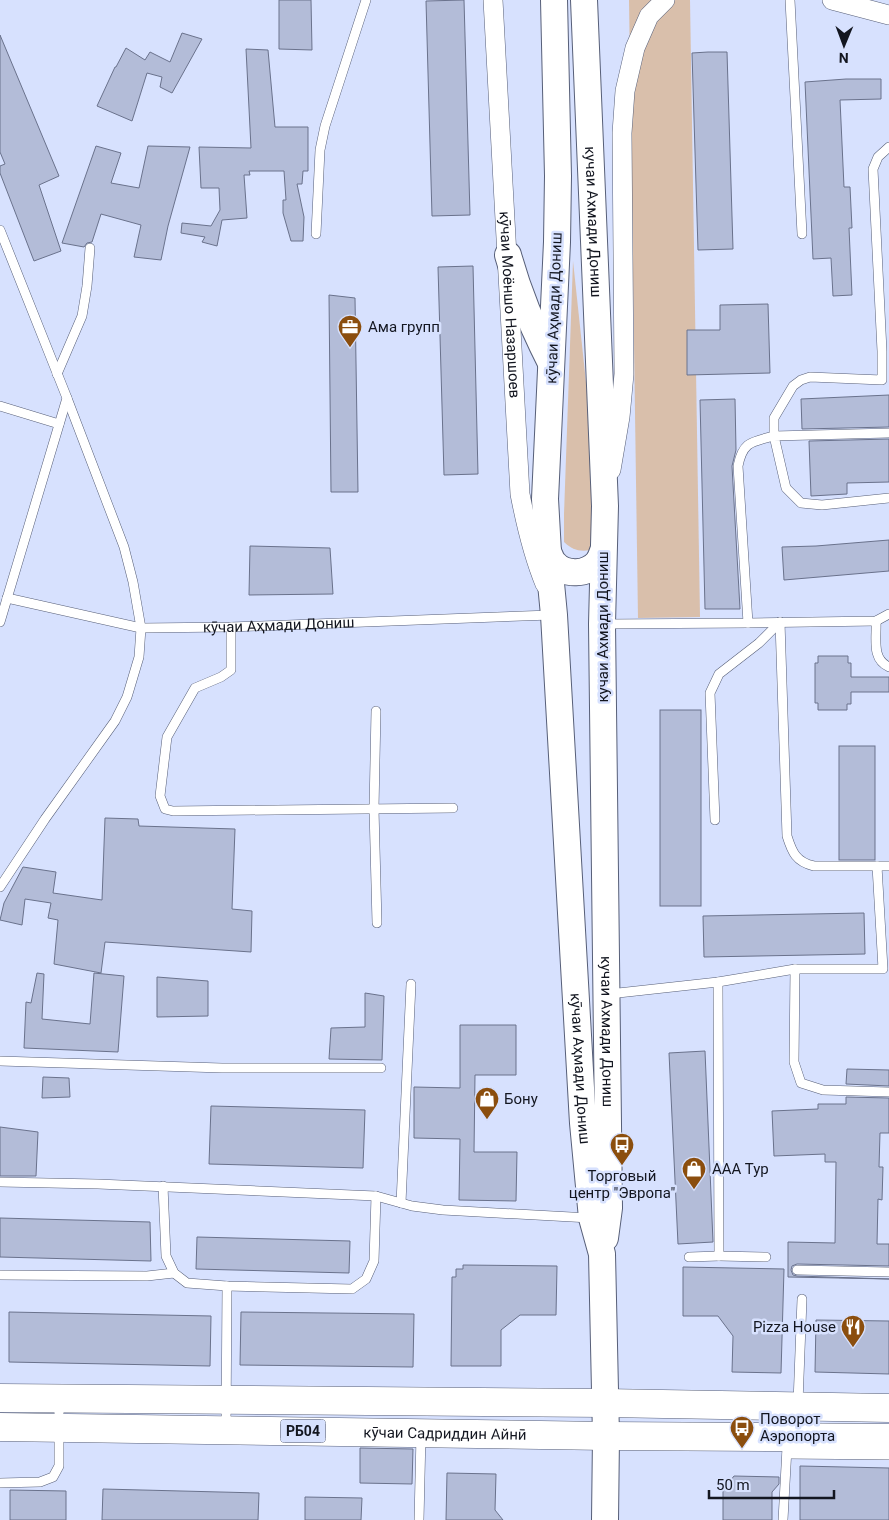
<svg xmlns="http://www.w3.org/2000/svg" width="889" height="1520" font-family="Roboto,sans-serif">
<rect width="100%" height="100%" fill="#d7e1fe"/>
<g fill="#d9bfab">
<path d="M629,0H690L700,617L638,618Z"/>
<path d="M573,261L600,513L591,550C579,552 573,550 564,542V514Z"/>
</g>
<g fill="#b3bcd8" stroke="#6a728c">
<path d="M279,0H311L312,50L279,49Z"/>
<path d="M464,0L470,215L432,216L426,1Z"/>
<path d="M182,33L202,39L172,93L160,87L162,77L147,73L132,121L97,106L115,67H116L126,48L145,60L150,52L170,62Z"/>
<path d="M0,35L59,176L39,185L61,251L34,261L0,173V166L5,164L0,152Z"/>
<path d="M246,49L268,50L275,127H308V171H303L302,184H297L304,217L303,241H291L283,213V200H286L284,171H249L250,175H244L247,218L222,220L217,246L202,242L205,237L181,233L182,223L211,226L220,210L219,188H201L199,147L251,148Z"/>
<path d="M708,52H727L733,249L698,250L692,53Z"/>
<path d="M846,79H881V99L840,100L844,187H850L852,228H849L852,295L833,296L831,258L813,259L805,82Z"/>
<path d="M96,146L121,153L111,183L139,188L148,146L190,147L168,226L161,260L134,257L141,225L101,214L92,242L87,243L84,247L62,243Z"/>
<path d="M473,266L478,474L444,475L438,267Z"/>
<path d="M329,295L355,298L358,492H331Z"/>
<path d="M768,304L770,373L687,375V330H720V305Z"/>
<path d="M889,395V427L802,429L801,399Z"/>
<path d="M735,399L736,450L732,466L740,609H705L700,400Z"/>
<path d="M889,439V482L847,483V494L811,496L809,441Z"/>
<path d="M889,540V571L784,580L782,547L816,546Z"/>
<path d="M250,546L330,548L333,594L249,595Z"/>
<path d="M818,656H848V663H851V677H889V692H851V704H847V710H818V703H815V663H818Z"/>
<rect x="660" y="710" width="41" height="196"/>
<rect x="839" y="746" width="36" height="114"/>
<path d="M105,818L138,819L139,826L235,829L232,909L252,911L251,952L105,942L101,973L54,964L58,920L48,918L51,903L25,899L22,925L0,920L4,903L23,867L56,872L53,893L102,900Z"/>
<path d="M864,913L865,954L704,957L703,916Z"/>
<path d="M37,973L44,974L42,1019L90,1024L94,973L124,976L118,1052L24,1048L26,1002L31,1003Z"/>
<path d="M157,977L208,981V1016L157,1017Z"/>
<path d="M365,993L384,996L382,1060L329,1059L331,1028L365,1027Z"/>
<path d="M460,1025H516V1075H475L474,1152H517L516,1201L459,1200L460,1139L414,1138V1087L460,1088Z"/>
<path d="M705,1051L713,1242L678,1244L669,1053Z"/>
<path d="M847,1069L889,1070V1086L846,1084Z"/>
<path d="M43,1077L69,1078L70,1097L42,1098Z"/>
<path d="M846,1097L889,1098V1133H880L879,1167H883L882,1200L878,1199L877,1244H889V1266L797,1264L792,1266L791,1270L793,1275L797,1276L889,1279L788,1277V1242L835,1243L836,1162H825V1154L774,1156L772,1111L818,1109V1104H846Z"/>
<path d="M211,1106L365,1110L363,1168L209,1164Z"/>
<path d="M0,1127L38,1132L36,1176H0Z"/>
<path d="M0,1218L150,1222L151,1261L0,1257Z"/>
<path d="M197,1237L350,1241L349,1273L196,1269Z"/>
<path d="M463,1265L557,1266L556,1315H520L501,1330V1366H451L452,1277H456V1269H463Z"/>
<path d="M683,1267L784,1269L781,1373L732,1372L733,1336L718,1316H683Z"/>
<path d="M9,1312L211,1316L210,1366L9,1362Z"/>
<path d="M241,1312L414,1314L413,1367L240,1365Z"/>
<path d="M816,1320L889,1321V1374L815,1372Z"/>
<path d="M360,1448L413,1449L412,1484L360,1483Z"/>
<path d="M800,1466L889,1468V1520H800Z"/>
<path d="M447,1473L496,1474L495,1510L503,1520H446Z"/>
<path d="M734,1476L779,1477V1484L772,1492V1520H723V1490Z"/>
<path d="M103,1489L259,1493L258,1520H102Z"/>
<path d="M10,1490L66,1491V1520H10Z"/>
<path d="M305,1497L362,1498L361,1520H305Z"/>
</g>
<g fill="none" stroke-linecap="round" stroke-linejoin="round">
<defs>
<g id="lane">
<path d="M790,0L802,234"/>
<path d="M0,230L67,398L0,622"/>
<path d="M316,234L320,150L325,126L366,0"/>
<path d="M57,374L82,316L87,286L90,248"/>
<path d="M0,406L59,424"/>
<path d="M889,433L774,436L786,488L801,503L822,505L889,498"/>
<path id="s1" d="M7,598L141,628L231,627L551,615"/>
<path d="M876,621C877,638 871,659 889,667"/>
<path d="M780,622L787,836C792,852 796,862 814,866H877"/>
<path d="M748,623L876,621L889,614"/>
<path d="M605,624L748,623L738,466C743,441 752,442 774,436V418L793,386L801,380L810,377L882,380V351L873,169L878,157L889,147"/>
<path d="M231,627V670L221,677L195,688L167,737L160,796L165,809L173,811L453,808"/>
<path d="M376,711L374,809L377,923"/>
<path d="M715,820L710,693L719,674L759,643L780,622"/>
<path d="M0,887L45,819L115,721L127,697L139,657L141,628L133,582L124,547L67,398"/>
<path d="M795,969L794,1062L801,1083L823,1090L889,1092"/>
<path d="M718,982L719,1256L766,1257"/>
<path d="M609,994L718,982L795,969H883L877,866H889"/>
<path d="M0,1061L222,1068H381"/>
<path d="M0,1182L98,1184L376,1196L412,1206L443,1210L590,1218"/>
<path d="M163,1186L166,1256L174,1273L187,1283L227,1286L352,1289L366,1279L374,1261L376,1196"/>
<path d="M401,1203L411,984"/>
<path d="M689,1257L719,1256"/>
<path d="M797,1270L889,1272"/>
<path d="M0,1275L147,1276L174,1273"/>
<path d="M798,1403L802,1299"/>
<path d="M226,1428L227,1286"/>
<path d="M787,1454L889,1455"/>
<path d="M0,1483L40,1482L53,1477L59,1466V1401"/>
<path d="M419,1520L421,1435"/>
<path d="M783,1520L787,1448"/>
</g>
<g id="street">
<path id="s2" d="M493,0L520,494C526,525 533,555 545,584"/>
<path d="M832,0L889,15"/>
<path d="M611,470L620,417L624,374L622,133L625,91L635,48L649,16L665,0"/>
</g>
<g id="secondary">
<path id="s3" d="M554,0L558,176L557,242L545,499L548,552L554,615L583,1123L592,1218L602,1254L606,1436L605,1520"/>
<path id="s4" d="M584,0L605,506L602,624L609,1208L605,1238"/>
<path d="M508,255C519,295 532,326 551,363"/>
<path d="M548,552C550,555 551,560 554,563C565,576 587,575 598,562C600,559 602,554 603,551"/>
</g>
<g id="highway">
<path d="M0,1398L605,1403L889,1408"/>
<path id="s5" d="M0,1427L606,1436L889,1438"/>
</g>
</defs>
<use href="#lane" stroke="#575f78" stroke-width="10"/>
<use href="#street" stroke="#575f78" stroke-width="20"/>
<use href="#secondary" stroke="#575f78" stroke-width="28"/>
<use href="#highway" stroke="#575f78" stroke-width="29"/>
<use href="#lane" stroke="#fff" stroke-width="9"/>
<use href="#street" stroke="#fff" stroke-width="19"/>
<use href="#secondary" stroke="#fff" stroke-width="26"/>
<use href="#highway" stroke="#fff" stroke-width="28"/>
</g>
<defs>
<symbol id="office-pin" viewBox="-11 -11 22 30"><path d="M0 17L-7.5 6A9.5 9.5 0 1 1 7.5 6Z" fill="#8b4e0e" stroke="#d7e1fe"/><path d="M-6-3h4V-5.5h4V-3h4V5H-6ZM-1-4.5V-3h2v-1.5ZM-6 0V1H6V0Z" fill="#fff"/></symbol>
<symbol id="shop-pin" viewBox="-11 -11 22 30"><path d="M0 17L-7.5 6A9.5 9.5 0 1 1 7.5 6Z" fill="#8b4e0e" stroke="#d7e1fe"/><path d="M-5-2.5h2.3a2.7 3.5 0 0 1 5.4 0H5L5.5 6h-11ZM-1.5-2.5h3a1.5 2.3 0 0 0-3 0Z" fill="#fff"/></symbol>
<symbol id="bus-pin" viewBox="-11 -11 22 30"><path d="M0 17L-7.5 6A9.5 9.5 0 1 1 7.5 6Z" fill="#8b4e0e" stroke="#d7e1fe"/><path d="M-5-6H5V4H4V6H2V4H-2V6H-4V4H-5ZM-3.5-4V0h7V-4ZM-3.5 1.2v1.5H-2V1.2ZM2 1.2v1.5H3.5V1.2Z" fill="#fff"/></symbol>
<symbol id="restaurant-pin" viewBox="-11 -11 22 30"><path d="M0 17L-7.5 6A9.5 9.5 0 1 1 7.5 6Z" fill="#8b4e0e" stroke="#d7e1fe"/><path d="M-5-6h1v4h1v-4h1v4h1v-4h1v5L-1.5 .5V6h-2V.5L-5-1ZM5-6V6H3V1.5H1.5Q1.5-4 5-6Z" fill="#fff"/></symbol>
</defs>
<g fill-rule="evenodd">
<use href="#office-pin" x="336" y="313" width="28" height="38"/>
<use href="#shop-pin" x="473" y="1085" width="28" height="38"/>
<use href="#bus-pin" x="608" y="1131" width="28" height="38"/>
<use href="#shop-pin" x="680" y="1155" width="28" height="38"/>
<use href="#restaurant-pin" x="839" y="1313" width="28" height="38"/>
<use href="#bus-pin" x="728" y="1414" width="28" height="38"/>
</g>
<g text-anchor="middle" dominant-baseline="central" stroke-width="5" stroke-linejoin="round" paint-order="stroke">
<rect fill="#d7e1fe" stroke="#4e5363" stroke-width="1" x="280.5" y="1419.5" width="45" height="23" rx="4"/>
<g font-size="14" font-weight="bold" fill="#131620">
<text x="303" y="1431">РБ04</text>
</g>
<g font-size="15" fill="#131620" stroke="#d7e1fe">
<text stroke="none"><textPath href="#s4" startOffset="222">кучаи Ахмади Дониш</textPath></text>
<text stroke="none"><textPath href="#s2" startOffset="305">кӯчаи Моёншо Назаршоев</textPath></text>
<text transform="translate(554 308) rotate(-88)">кӯчаи Аҳмади Дониш</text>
<text stroke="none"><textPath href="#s1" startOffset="275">кӯчаи Аҳмади Дониш</textPath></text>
<text transform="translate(603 627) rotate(-90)">кучаи Ахмади Дониш</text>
<text stroke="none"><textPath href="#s4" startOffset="1032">кучаи Ахмади Дониш</textPath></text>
<text stroke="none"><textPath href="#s3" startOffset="1070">кӯчаи Аҳмади Дониш</textPath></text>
<text stroke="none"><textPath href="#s5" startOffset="445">кӯчаи Садриддин Айнӣ</textPath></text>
</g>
<g font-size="15" fill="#131620" stroke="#d7e1fe" text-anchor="start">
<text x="368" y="327">Ама групп</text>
<text x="504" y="1099">Бону</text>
<text x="712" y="1169">ААА Тур</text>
<text x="622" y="1176" text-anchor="middle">Торговый<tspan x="622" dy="17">центр "Эвропа"</tspan></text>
<text x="836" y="1327" text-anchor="end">Pizza House</text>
<text x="760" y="1419">Поворот<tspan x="760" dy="17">Аэропорта</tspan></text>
</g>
</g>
<g transform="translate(844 45) rotate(181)" stroke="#d7e1fe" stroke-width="4" paint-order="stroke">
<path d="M0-4L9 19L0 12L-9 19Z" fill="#131620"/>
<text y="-8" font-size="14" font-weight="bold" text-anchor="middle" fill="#131620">N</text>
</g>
<path d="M709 1490v8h125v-8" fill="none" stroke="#131620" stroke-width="2.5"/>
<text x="716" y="1490" font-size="15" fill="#131620" stroke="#d7e1fe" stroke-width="4" paint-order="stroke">50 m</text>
</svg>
